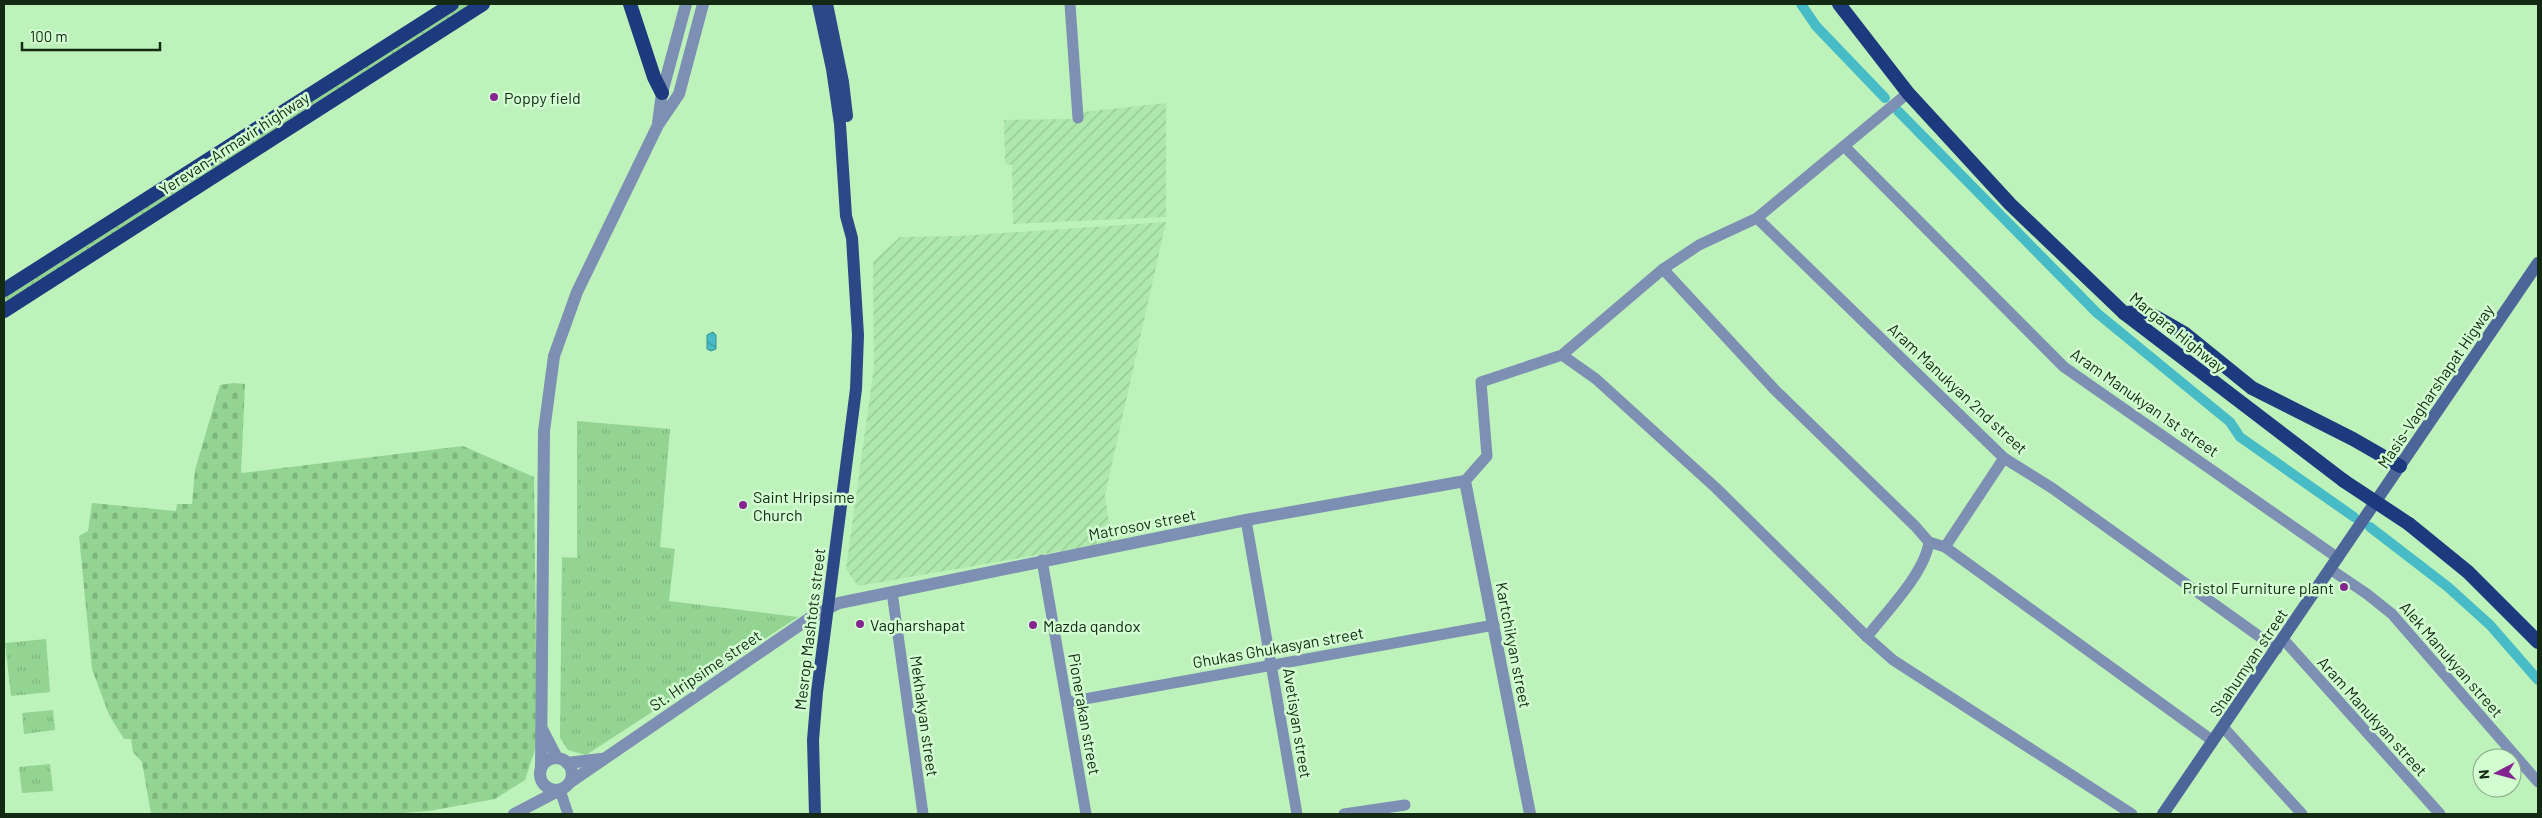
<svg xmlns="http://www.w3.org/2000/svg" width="2542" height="818" font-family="Barlow,sans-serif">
<defs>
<pattern id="industrial-furrows" width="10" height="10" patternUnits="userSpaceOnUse" patternTransform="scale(1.25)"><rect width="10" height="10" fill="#aee8ac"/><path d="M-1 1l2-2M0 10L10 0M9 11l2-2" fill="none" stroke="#95c793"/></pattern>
<pattern id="grass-dots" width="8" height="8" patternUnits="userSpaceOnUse" patternTransform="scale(1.25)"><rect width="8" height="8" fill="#94d493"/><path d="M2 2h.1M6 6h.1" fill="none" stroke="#7fb67e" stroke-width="1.8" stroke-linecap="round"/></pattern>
<pattern id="cemetery-stones" width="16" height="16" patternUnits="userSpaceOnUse" patternTransform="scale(1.25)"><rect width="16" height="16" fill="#94d493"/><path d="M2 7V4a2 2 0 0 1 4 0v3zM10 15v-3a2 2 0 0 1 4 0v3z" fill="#7fb67e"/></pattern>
<pattern id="park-tufts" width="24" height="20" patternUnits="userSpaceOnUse" patternTransform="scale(1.25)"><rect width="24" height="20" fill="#94d493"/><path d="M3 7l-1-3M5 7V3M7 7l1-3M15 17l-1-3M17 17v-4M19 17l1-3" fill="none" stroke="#7fb67e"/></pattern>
<pattern id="water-waves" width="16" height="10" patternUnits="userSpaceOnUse" patternTransform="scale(1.25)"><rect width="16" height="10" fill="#47bcc7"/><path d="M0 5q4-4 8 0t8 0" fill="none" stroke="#3a99a0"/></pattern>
</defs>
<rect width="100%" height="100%" fill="#bdf2bb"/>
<g fill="url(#industrial-furrows)">
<path d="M1166,103V217L1013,224L1012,165L1005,164L1004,120L1074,119V113Z"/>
<path d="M1166,222L1105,495L1112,542L858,586L846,569L874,367L873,262L900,237L959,236Z"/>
</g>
<path fill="url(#grass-dots)" d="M461,4H474L4,304V297Z"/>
<path fill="url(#cemetery-stones)" d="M233,383L245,384L241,473L463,446L534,477L537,743L525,780L495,799L429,811L391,814H151L142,762L133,752L131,739H124L109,715L92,669L79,536L88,531L92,503L176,511L177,504H192L195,470L220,385Z"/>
<g fill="url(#park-tufts)">
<path d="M577,421L670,429L660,547L675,549L669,601L798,617L586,755L568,750L560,738L562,557L577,558Z"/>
<path d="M46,639L50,692L11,696L5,643Z"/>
<path d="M53,710L55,730L24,734L22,713Z"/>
<path d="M50,764L53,791L22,793L19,767Z"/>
</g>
<path fill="url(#water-waves)" stroke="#389091" d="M713,332L716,335V349L711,351L707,349V335Z"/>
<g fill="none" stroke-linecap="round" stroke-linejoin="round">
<g stroke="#47bcc7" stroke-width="10">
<path d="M1801,4L1816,26L1885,98"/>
<path d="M1898,111L2097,313L2230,422L2240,437L2354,517"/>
<path d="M2370,527L2448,587L2490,625L2538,680"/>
</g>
<g stroke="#7d8fb3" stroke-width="11">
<path d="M1070,4L1078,118"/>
<path d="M1844,146L2064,367L2338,558"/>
<path d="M1757,218L2004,458L2052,488L2277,649"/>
<path d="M1663,269L1775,390L1915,526L1929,542L1945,547L2213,741"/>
<path d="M1562,355L1596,379L1716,488L1867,637L1893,660L2132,814"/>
<path d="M1465,481L1487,456L1481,382L1562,355L1663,269L1699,245L1757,218L1908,93"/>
<path d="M1246,520L1297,814"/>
<path d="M1945,547L2004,458"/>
<path d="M1042,560L1086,814"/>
<path d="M2330,569L2367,594L2392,614L2538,782"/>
<path d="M892,592L923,814"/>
<path d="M1867,637C1886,612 1925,573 1929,542"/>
<path d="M2283,639L2440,814"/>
<path d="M1068,702L1494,625"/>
<path d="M2223,727L2302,814"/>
<path d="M560,790L568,814"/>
<path d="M1344,814L1405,805"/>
</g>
<g stroke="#7d8fb3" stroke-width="12">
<path d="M658,123L662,93L686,4"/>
<path d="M542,729L557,758"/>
<circle cx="556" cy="774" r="16"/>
<path d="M567,763L601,759"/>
<path d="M541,768L544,431L554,356L577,292L658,125L679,94L703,4"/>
<path d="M569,783L810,618L839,603L1246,520L1465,481L1530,814"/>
<path d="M514,814L560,790"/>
</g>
<path stroke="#4d669a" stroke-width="12" d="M2163,814L2538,263"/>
<g stroke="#2c4887" stroke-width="12">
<path d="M827,4L843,82L847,116"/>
<path d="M815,814L813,740L817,692L856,389L858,335L852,238L846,216L840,124L832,69L818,4"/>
</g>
<g stroke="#1e3a7e" stroke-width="14">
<path d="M630,4L654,77L662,93"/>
<path d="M1839,4L1908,93L2010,204L2124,313L2344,481"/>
<path d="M4,290L452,4"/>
<path d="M4,311L483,4"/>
<path d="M2124,313L2147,312L2165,322L2184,333L2252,388L2353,439L2400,466"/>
<path d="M2409,524L2468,572L2538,642"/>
</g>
<path stroke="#1e3a7e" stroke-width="14" d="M2344,481L2409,524"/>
</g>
<g fill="#85258f" stroke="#d2fdd0" stroke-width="2">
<circle cx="494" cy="97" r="5"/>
<circle cx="743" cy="505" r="5"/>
<circle cx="2344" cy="587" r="5"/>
<circle cx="860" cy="624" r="5"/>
<circle cx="1033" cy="625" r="5"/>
</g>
<g text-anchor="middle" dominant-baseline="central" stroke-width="5" stroke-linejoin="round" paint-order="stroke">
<g font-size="16" fill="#142914" stroke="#d2fdd0" text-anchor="start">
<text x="504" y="97">Poppy field</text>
<text x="753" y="496">Saint Hripsime<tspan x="753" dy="18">Church</tspan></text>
<text x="2334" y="587" text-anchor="end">Pristol Furniture plant</text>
<text x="870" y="624">Vagharshapat</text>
<text x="1043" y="625">Mazda qandox</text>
</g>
<g font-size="16" fill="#142914" stroke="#d2fdd0">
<text transform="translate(234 143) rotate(-33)">Yerevan-Armavir highway</text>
<text transform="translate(2178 332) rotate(39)">Margara Highway</text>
<text transform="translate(2435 386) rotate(-56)">Masis-Vagharshapat Higway</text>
<text transform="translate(1958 388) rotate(43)">Aram Manukyan 2nd street</text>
<text transform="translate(2145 402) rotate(35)">Aram Manukyan 1st street</text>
<text transform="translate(1142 524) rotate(-11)">Matrosov street</text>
<text transform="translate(809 629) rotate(-83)">Mesrop Mashtots street</text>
<text transform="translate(1514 645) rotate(79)">Kartchikyan street</text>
<text transform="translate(1278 647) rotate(-10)">Ghukas Ghukasyan street</text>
<text transform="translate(2452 659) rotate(49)">Alek Manukyan street</text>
<text transform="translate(2248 662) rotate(-56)">Shahumyan street</text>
<text transform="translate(705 670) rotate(-34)">St. Hripsime street</text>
<text transform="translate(1085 714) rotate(80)">Pionerakan street</text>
<text transform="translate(925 716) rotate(82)">Mekhakyan street</text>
<text transform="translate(2373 716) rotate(48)">Aram Manukyan street</text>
<text transform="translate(1298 723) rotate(81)">Avetisyan street</text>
</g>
</g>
<rect width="2542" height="818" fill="none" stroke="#142914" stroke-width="10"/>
<g transform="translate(2497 773) rotate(264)"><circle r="24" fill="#d2fdd0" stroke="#86a885"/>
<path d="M0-4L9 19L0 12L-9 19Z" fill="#85258f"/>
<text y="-8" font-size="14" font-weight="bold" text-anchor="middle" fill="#142914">N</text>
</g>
<path d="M22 42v8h138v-8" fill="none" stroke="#142914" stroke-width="2.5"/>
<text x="30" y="42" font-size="15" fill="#142914" stroke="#d2fdd0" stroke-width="4" paint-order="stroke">100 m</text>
</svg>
